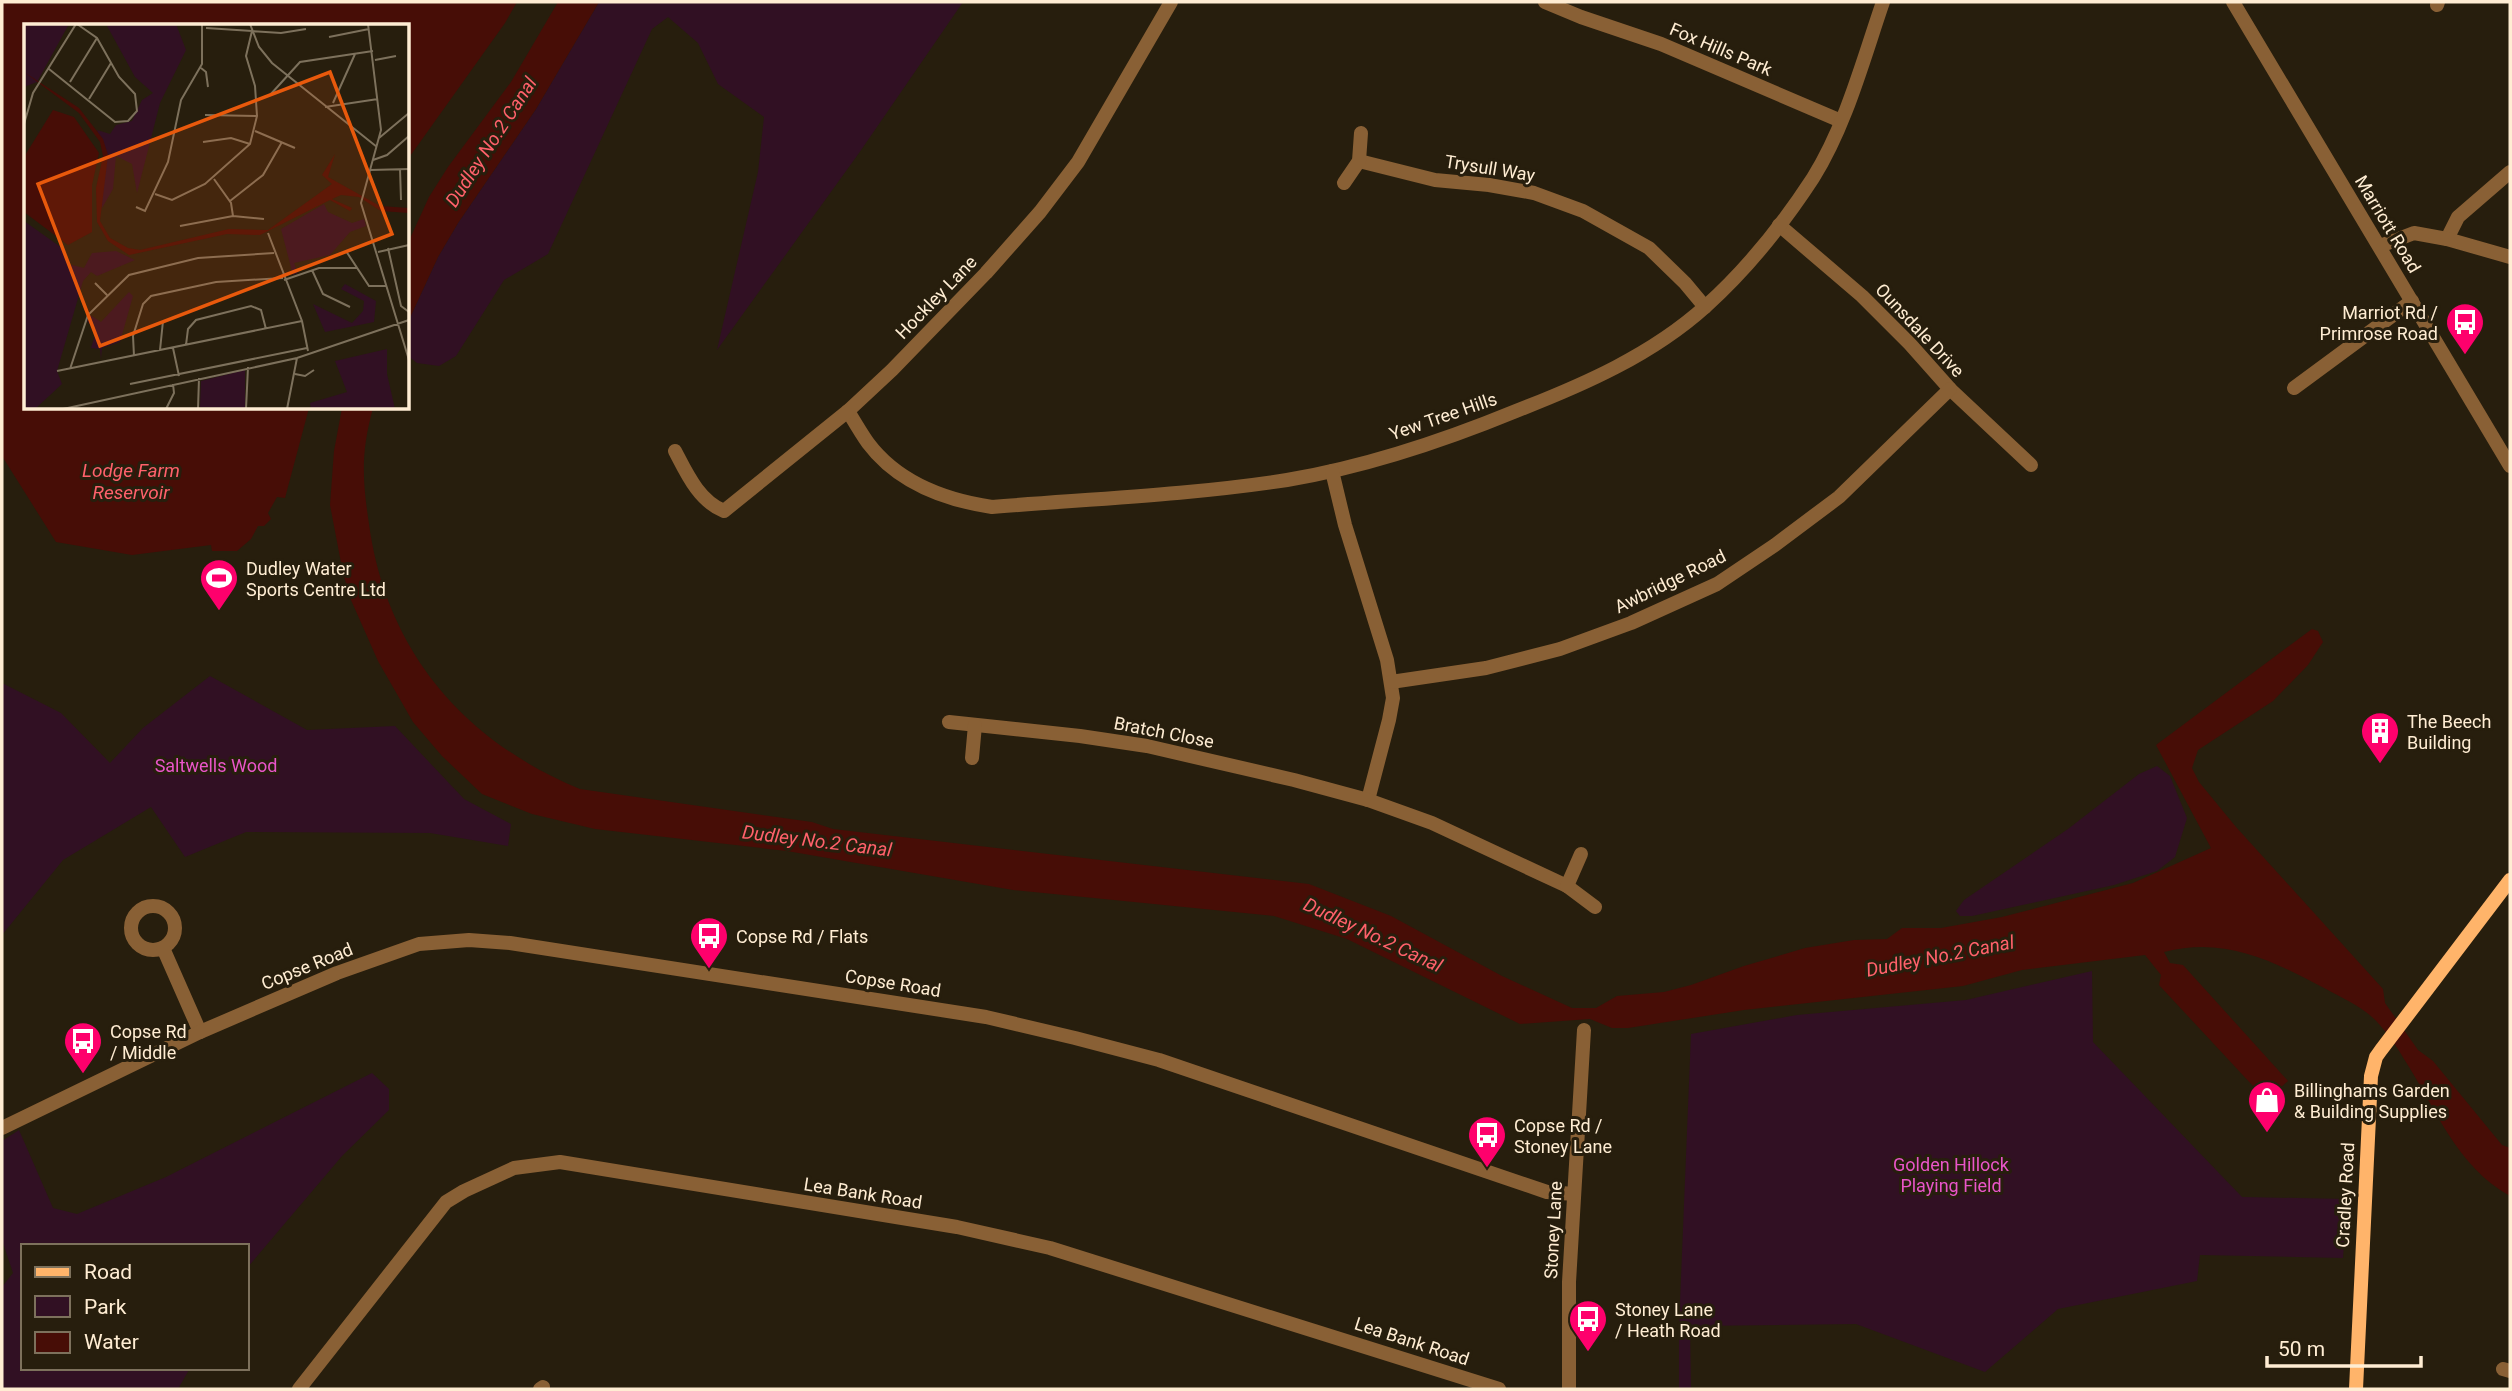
<svg xmlns="http://www.w3.org/2000/svg" width="2512" height="1391" font-family="Roboto,sans-serif">
<rect width="100%" height="100%" fill="#271e0d"/>
<g fill="#311023">
<path d="M599,2H963L859,153L717,350L758,172L764,117L718,84L698,43L668,17L652,29L548,254L504,280L456,356L439,366L417,363L408,356V322L438,257L458,223L536,109Z"/>
<path d="M210,676L307,730L395,726L464,799L511,824L508,846L430,833L246,832L185,857L151,807L63,860L2,935V683L61,713L110,763L143,728Z"/>
<path d="M2157,766L2170,776L2187,818L2175,857L2157,871L2114,885L1972,916H1960L1956,911L1964,900L2068,829L2139,774Z"/>
<path d="M2092,971L2093,1042L2242,1197L2347,1199L2343,1258L2200,1255L2197,1281L2058,1309L1985,1372L1856,1324L1690,1326L1691,1389H1679V1326L1691,1034L1797,1015L1966,1000Z"/>
<path d="M372,1073L389,1089V1110L342,1156L247,1268V1246H23V1368H190L178,1389H2V1287L13,1273L2,1240V1141L19,1130L53,1208L77,1214L166,1177Z"/>
</g>
<g fill="#470d06">
<path d="M2,2H517L505,23L408,159V26H26V408H309L285,498L277,497L268,513L271,519L264,526H258L251,539L237,551H212L211,545L132,555L56,542L2,456Z"/>
<path d="M558,2H599L536,109L458,223L438,257L408,322V243L429,197L448,167L511,82Z"/>
<path d="M342,408H373C361,452 362,478 369,524C386,650 463,741 580,789L812,822L833,829L1309,884L1391,916L1502,976L1572,1008H1596L1617,996L1664,992L1691,985L1744,966L1805,948L1854,940L1887,939L1902,928H1941L2002,917L2133,883L2211,848L2156,745L2312,629L2318,631L2323,642L2308,665L2273,701L2198,750L2192,768L2199,782L2236,827L2383,989L2385,1003L2418,1050L2433,1061L2502,1145L2510,1148V1196C2456,1166 2436,1108 2404,1059C2396,1045 2383,1027 2372,1017C2359,1005 2340,997 2326,989C2273,961 2225,936 2164,952L2170,963L2183,965L2288,1081L2266,1100L2159,985L2161,975L2145,955L2022,970L1963,986L1744,1010L1628,1028H1612L1590,1019L1520,1024L1347,939L1274,916L1013,890L787,851L595,829L532,814L482,794L442,756L413,722L378,661L351,600L343,573L330,505L334,451Z"/>
</g>
<g fill="none" stroke-linecap="round" stroke-linejoin="round">
<g stroke="#896035" stroke-width="14">
<path d="M1545,2L1581,17L1661,44L1841,121"/>
<path d="M2437,5L2438,2"/>
<path d="M1359,161L1435,180L1489,185L1534,193L1583,211L1649,248L1685,283L1705,307"/>
<path d="M1344,183L1359,161L1361,133"/>
<path d="M1779,225L1862,296L1910,344L1950,389L2031,465"/>
<path d="M2447,239L2458,217L2510,172"/>
<path d="M2380,246L2414,233L2447,239L2510,257"/>
<path d="M2294,388L2412,301"/>
<path d="M848,411C854,421 861,433 868,443C898,483 945,500 992,507C1090,499 1190,495 1287,480C1365,467 1443,441 1516,411C1583,385 1652,355 1706,306C1746,270 1783,224 1813,178C1846,125 1863,60 1883,2"/>
<path d="M675,451C687,474 699,501 724,511L848,411L892,370L986,273L1040,212L1078,162L1171,2"/>
<path d="M1332,471L1345,525L1387,660L1393,698L1389,720L1368,800"/>
<path d="M1391,682L1486,668L1560,649L1631,623L1717,584L1775,545L1839,497L1950,389"/>
<path d="M949,722L1080,736L1147,746L1294,780L1368,800L1432,823L1567,886L1595,907"/>
<path d="M972,758L975,725"/>
<path d="M1567,886L1581,854"/>
<circle cx="153" cy="928" r="22"/>
<path d="M163,948L200,1032"/>
<path d="M2,1128L200,1032L337,973L419,944L469,940L510,943L986,1017L1075,1038L1159,1060L1547,1192L1574,1194"/>
<path d="M2503,1369L2510,1371"/>
<path d="M299,1389L446,1202L464,1191L514,1168L560,1162L957,1227L1050,1248L1499,1389"/>
<path d="M540,1389L543,1387"/>
<path d="M1569,1389V1282L1584,1030"/>
</g>
<path stroke="#896035" stroke-width="14" d="M2233,2L2510,466"/>
<path stroke="#ffb46a" stroke-width="14" d="M2356,1389L2371,1076L2376,1057L2381,1050L2510,880"/>
</g>
<defs>
<symbol id="bus-pin" viewBox="-11 -11 22 30"><path d="M0 17L-7.5 6A9.5 9.5 0 1 1 7.5 6Z" fill="#fe006c" stroke="#271e0d"/><path d="M-5-6H5V4H4V6H2V4H-2V6H-4V4H-5ZM-3.5-4V0h7V-4ZM-3.5 1.2v1.5H-2V1.2ZM2 1.2v1.5H3.5V1.2Z" fill="#fff"/></symbol>
<symbol id="stadium-pin" viewBox="-11 -11 22 30"><path d="M0 17L-7.5 6A9.5 9.5 0 1 1 7.5 6Z" fill="#fe006c" stroke="#271e0d"/><path d="M0-5a6.5 5 0 1 0 0 10a6.5 5 0 1 0 0-10ZM-3.5-1.8h7v3.6h-7Z" fill="#fff"/></symbol>
<symbol id="building-pin" viewBox="-11 -11 22 30"><path d="M0 17L-7.5 6A9.5 9.5 0 1 1 7.5 6Z" fill="#fe006c" stroke="#271e0d"/><path d="M-4-6H4V6H1V3H-1V6H-4ZM-2.5-4.3h1.7v1.8h-1.7ZM.8-4.3h1.7v1.8H.8ZM-2.5-1h1.7V.8h-1.7ZM.8-1h1.7V.8H.8Z" fill="#fff"/></symbol>
<symbol id="shop-pin" viewBox="-11 -11 22 30"><path d="M0 17L-7.5 6A9.5 9.5 0 1 1 7.5 6Z" fill="#fe006c" stroke="#271e0d"/><path d="M-5-2.5h2.3a2.7 3.5 0 0 1 5.4 0H5L5.5 6h-11ZM-1.5-2.5h3a1.5 2.3 0 0 0-3 0Z" fill="#fff"/></symbol>
</defs>
<g fill-rule="evenodd">
<use href="#bus-pin" x="2443" y="300" width="44" height="60"/>
<use href="#stadium-pin" x="197" y="556" width="44" height="60"/>
<use href="#building-pin" x="2358" y="709" width="44" height="60"/>
<use href="#bus-pin" x="687" y="914" width="44" height="60"/>
<use href="#bus-pin" x="61" y="1019" width="44" height="60"/>
<use href="#shop-pin" x="2245" y="1078" width="44" height="60"/>
<use href="#bus-pin" x="1465" y="1113" width="44" height="60"/>
<use href="#bus-pin" x="1566" y="1297" width="44" height="60"/>
</g>
<g text-anchor="middle" dominant-baseline="central" stroke-width="6" stroke-linejoin="round" paint-order="stroke">
<g font-size="18" fill="#ffedd3" stroke="#271e0d">
<text transform="translate(1721 49) rotate(23)">Fox Hills Park</text>
<text transform="translate(1490 168) rotate(9)">Trysull Way</text>
<text transform="translate(2388 224) rotate(59)">Marriott Road</text>
<text transform="translate(936 297) rotate(-46)">Hockley Lane</text>
<text transform="translate(1920 330) rotate(47)">Ounsdale Drive</text>
<text transform="translate(1443 416) rotate(-19)">Yew Tree Hills</text>
<text transform="translate(1670 581) rotate(-26)">Awbridge Road</text>
<text transform="translate(1164 732) rotate(11)">Bratch Close</text>
<text transform="translate(307 966) rotate(-22)">Copse Road</text>
<text transform="translate(893 983) rotate(9)">Copse Road</text>
<text transform="translate(863 1193) rotate(9)">Lea Bank Road</text>
<text transform="translate(2345 1195) rotate(-87)">Cradley Road</text>
<text transform="translate(1553 1230) rotate(-87)">Stoney Lane</text>
<text transform="translate(1412 1341) rotate(18)">Lea Bank Road</text>
</g>
<g font-size="18" fill="#ffedd3" stroke="#271e0d" text-anchor="start">
<text x="2438" y="312" text-anchor="end">Marriot Rd /<tspan x="2438" dy="21">Primrose Road</tspan></text>
<text x="246" y="568">Dudley Water<tspan x="246" dy="21">Sports Centre Ltd</tspan></text>
<text x="2407" y="721">The Beech<tspan x="2407" dy="21">Building</tspan></text>
<text x="736" y="936">Copse Rd / Flats</text>
<text x="110" y="1031">Copse Rd<tspan x="110" dy="21">/ Middle</tspan></text>
<text x="2294" y="1090">Billinghams Garden<tspan x="2294" dy="21">&amp; Building Supplies</tspan></text>
<text x="1514" y="1125">Copse Rd /<tspan x="1514" dy="21">Stoney Lane</tspan></text>
<text x="1615" y="1309">Stoney Lane<tspan x="1615" dy="21">/ Heath Road</tspan></text>
</g>
<g font-size="18" fill="#e955c8" stroke="#271e0d">
<text x="216" y="765">Saltwells Wood</text>
<text x="1951" y="1164">Golden Hillock<tspan x="1951" dy="21">Playing Field</tspan></text>
</g>
<g font-size="19" font-style="italic" fill="#ff616b" stroke="#271e0d">
<text transform="translate(491 142) rotate(-57)">Dudley No.2 Canal</text>
<text x="131" y="470">Lodge Farm<tspan x="131" dy="22">Reservoir</tspan></text>
<text transform="translate(817 841) rotate(7)">Dudley No.2 Canal</text>
<text transform="translate(1373 935) rotate(25)">Dudley No.2 Canal</text>
<text transform="translate(1940 956) rotate(-11)">Dudley No.2 Canal</text>
</g>
</g>
<g transform="translate(24 24)">
<rect width="385" height="385" fill="#271e0d"/>
<path d="M0,0H45L13,58L0,63ZM82,0H152L162,26L136,79L113,169L108,140L92,132L89,165L78,184L76,171L83,135L73,106L86,110L92,101L108,97L118,76L129,69L111,53ZM300,180L304,188L328,199L340,195L342,202L326,208L306,231L270,239L274,249L269,251L257,205ZM0,197L38,224L44,240L60,244L68,229L92,227L111,236L73,252L67,248L59,257L33,347L38,360L11,385H0ZM321,260L352,277L350,298L301,308L289,280L328,299L339,287L340,277L317,265ZM105,268L109,272L96,318L78,324L77,335L76,325L67,324L72,308L63,297L66,291L77,298ZM363,325V350L371,385H287L286,379L323,368L311,337ZM221,346V385L176,383L177,357Z" fill="#311023"/>
<path d="M0,48L55,84L79,115L84,131L76,197L86,214L104,224L116,226L205,205L244,206L308,160L298,151L311,130L304,153L356,182L385,184V189L357,187L335,173L317,171L308,175L328,184L326,187L306,176L236,211L203,210L105,231L84,217L73,198L72,164L79,132L76,118L55,89ZM29,86L50,93L75,129L68,161V208L44,221L0,188V133Z" fill="#470d06"/>
<path fill="none" stroke="#7d715c" stroke-width="2" d="M226,0L235,23L248,39L353,123M344,0L357,106L337,179L385,336M182,4L257,9L282,5M305,13L345,5M351,36L372,32M177,44L182,48L184,63M25,45L91,98L104,97L113,87L111,70L95,53L73,14L53,0M46,58L73,14M246,71L276,38L349,27M65,75L87,39M309,79L331,30M301,83L354,75M181,91L233,92M0,100L9,69L52,0M231,107L271,124M355,114L385,89M179,118L207,114L226,120M349,136L363,131L385,112M376,145L377,176M346,146L385,145M190,155L207,179L209,192M131,170L148,176L181,160L226,120L233,92L231,62L222,32L228,7M206,177L239,151L258,118M112,183L121,187L144,138L157,76L178,40V0M156,202L209,192L240,195M244,209L278,297L284,327M364,224L377,282L385,288M322,227L345,262H363M354,228L385,221M288,246L299,270L326,283M260,256L295,244H333M75,263L71,259L83,271M162,321L164,305L172,296L227,282L237,286L242,305M149,324L155,352M136,326L139,297M110,332L109,312L119,280L127,272L192,258L259,254M46,345L64,291L105,251L174,234L250,229M33,347L278,297M271,350L281,352L290,346M106,360L283,324M39,385L273,334L385,296M142,385L150,369L149,360M174,385L175,354M222,385L224,343M263,385L273,334"/>
<path fill="#e8590c" fill-opacity="0.15" stroke="#e8590c" stroke-width="3.5" d="M306,48L368,210L76,322L14,160Z"/>
<rect width="385" height="385" fill="none" stroke="#ffedd3" stroke-width="3.5"/>
</g>
<rect width="2512" height="1391" fill="none" stroke="#ffedd3" stroke-width="7"/>
<rect x="21" y="1244" width="228" height="126" fill="#271e0d" stroke="#7d715c" stroke-width="2"/>
<rect x="35" y="1267" width="35" height="10" fill="#ffb46a" stroke="#7d715c" stroke-width="2"/>
<text x="84" y="1279" font-size="21" fill="#ffedd3">Road</text>
<rect x="35" y="1296" width="35" height="21" fill="#311023" stroke="#7d715c" stroke-width="2"/>
<text x="84" y="1314" font-size="21" fill="#ffedd3">Park</text>
<rect x="35" y="1332" width="35" height="21" fill="#470d06" stroke="#7d715c" stroke-width="2"/>
<text x="84" y="1349" font-size="21" fill="#ffedd3">Water</text>
<path d="M2267 1356v10h154v-10" fill="none" stroke="#ffedd3" stroke-width="3.5"/>
<text x="2278" y="1356" font-size="21" fill="#ffedd3" stroke="#271e0d" stroke-width="5" paint-order="stroke">50 m</text>
</svg>
